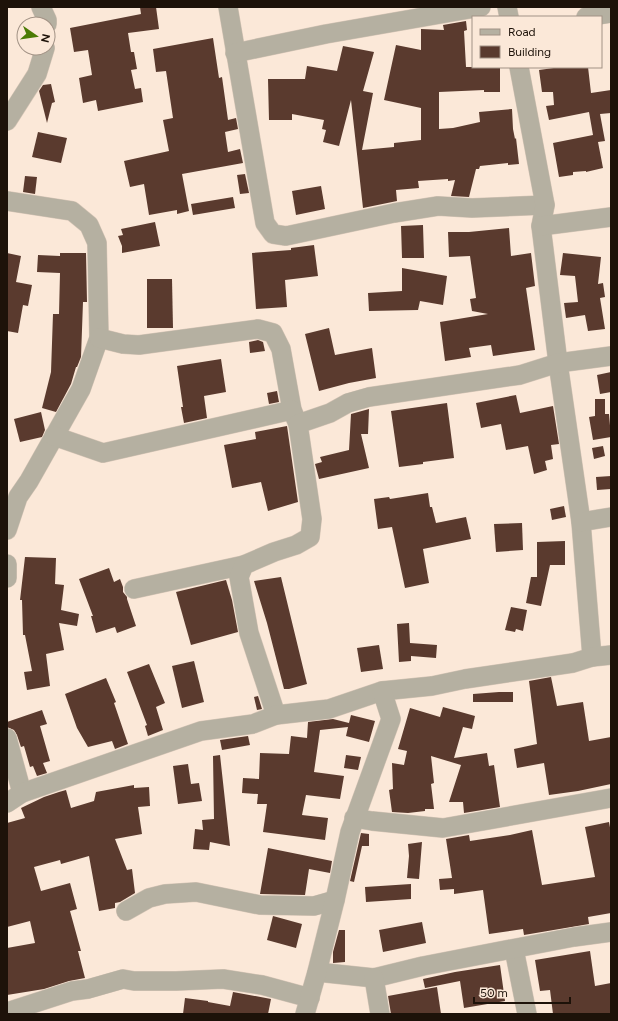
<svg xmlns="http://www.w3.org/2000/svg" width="618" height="1021" font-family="Figtree,sans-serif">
<rect width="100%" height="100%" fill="#fbe8d8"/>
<g fill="#5a3a2e">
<path d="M140,7H156L159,29L128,33L131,52H134L137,69L131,70L135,89L141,88L143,102L98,111L96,100L83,103L79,78L92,75L88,50L74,52L70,28L141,14Z"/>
<path d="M466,21L467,30L464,31L466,67H500V92H484V90L439,92V129L453,128L480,122L479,112L512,109L513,129L515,139L516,138L519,164L508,165V163L480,166L479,169H476L469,197L451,196L455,180L448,181V179L418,181L419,188L396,190L397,201L363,208L351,100L339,146L323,142L326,130L322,129L324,120L292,114V120H269L268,79H305L307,66L337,71L343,46L374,52L363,91L373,93L362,150L394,147V143L421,140V108L384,100L396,45L421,50V29L444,30L443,25Z"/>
<path d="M213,38L219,78L222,77L228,120L236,118L238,129L225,132L228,152L240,149L243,163L182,174L189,211L177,214V210L149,215L144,184L130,187L124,161L169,151L163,120L173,118L166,71L156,72L153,49Z"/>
<path d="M561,67H588L591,93L611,90V113L600,114L605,141L598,142L603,168L586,172V171L573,172V175L559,177L553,143L593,135L589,112L549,120L546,106L554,105L553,92H542L539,70Z"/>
<path d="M51,84L55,102L52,103L47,123L39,91L43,85Z"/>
<path d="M38,132L67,138L61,163L32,157Z"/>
<path d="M245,174L249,193L240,194L237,175Z"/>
<path d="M25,176L37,177L35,194L23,192Z"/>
<path d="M321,186L325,209L296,215L292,191Z"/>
<path d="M233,197L235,208L193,215L191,204Z"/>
<path d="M155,222L160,246L122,253V246L118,236L123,235L121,229Z"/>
<path d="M423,225L424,258H402L401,226Z"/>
<path d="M509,228L511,256L531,253L535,286L526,288L535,350L493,356L491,345L469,348L471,357L445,361L440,322L488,314L472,311L470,299L476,298L470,256L449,257L448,232H469Z"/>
<path d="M314,245L318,276L285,280L287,307L256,309L252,253L291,250V248Z"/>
<path d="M7,253L21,256L16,282L32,285L28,306L23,305L18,333L7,331Z"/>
<path d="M60,253H86L87,302H83L81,357L77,367H76L71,384L56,412L42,408L51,372L53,314H59L60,273L37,272L38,255L60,256Z"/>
<path d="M563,253L601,257L598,284L603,283L605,297L600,298L605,329L588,331L585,315L566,318L564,303L578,302L575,276L560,275Z"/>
<path d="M402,268L447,276L443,305L420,301L418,310L369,311L368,293L402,291Z"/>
<path d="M147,279H172L173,328H147Z"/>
<path d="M329,328L335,355L372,348L376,378L349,383L319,391L305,334Z"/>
<path d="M258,340L263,342L265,351L250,353L249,342Z"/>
<path d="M221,359L226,392L204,396L207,418L184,423L181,407H183L177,366Z"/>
<path d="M611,372V392L600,394L597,375Z"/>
<path d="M277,391L279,402L269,404L267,393Z"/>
<path d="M516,395L520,413L553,406L559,444L551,445L553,459L545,461L547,470L534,474L528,446L506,450L501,424L481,428L476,403Z"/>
<path d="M595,399H605V414H609L611,437L593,440L589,417L595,416Z"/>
<path d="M447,403L454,458L423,462V464L399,467L391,411Z"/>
<path d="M369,409L368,434H361L369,468L319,479L315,464L322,462L320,457L349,450L351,414Z"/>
<path d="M41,412L45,430L42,437L20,442L14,419Z"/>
<path d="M287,426L298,502L268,511L261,482L232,488L224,445L256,439L255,432Z"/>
<path d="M603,446L605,456L594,459L592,448Z"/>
<path d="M611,476V489L597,490L596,477Z"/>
<path d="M428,493L430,507H432L436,523L466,517L471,539L423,549L429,583L405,588L392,527L378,529L374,499L389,497L390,499Z"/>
<path d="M564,506L566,517L552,520L550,509Z"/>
<path d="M522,523L523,550L496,552L494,524Z"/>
<path d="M565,541V565H550L541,606L526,603L531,577H537V542Z"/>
<path d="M25,557L56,558L55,584L64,585L61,610L79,614L77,626L59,623L64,650L46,654L50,686L27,690L24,672L32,671L25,635H23L22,600H20Z"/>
<path d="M109,568L114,582L120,579L123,587V592L127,597V599L136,626L117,633L115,627L96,633L91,616H93L79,579Z"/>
<path d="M281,577L307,684L289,689H284L267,623L254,581Z"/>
<path d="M226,580L232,600L238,632L191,645L176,592Z"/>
<path d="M511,607L527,610L523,631L516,629L515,632L505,630Z"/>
<path d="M409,623L410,643L437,645L436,658L411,656V661L399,662L397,624Z"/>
<path d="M379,645L383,669L361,672L357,648Z"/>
<path d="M194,661L204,702L182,708L172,666Z"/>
<path d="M149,664L165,703L156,707L163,730L148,736L145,726L147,725L127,672Z"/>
<path d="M551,677L557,706L583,702L589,741L611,737V784L578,791L549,795L544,763L517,768L514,749L537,744L529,681Z"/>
<path d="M106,678L116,702L114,703L128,744L115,749L112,741L88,747L77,728L65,694Z"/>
<path d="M499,692H513V702H473V694Z"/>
<path d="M258,696L262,709L257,710L254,697Z"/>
<path d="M443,707L475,716L472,729L463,727L454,758L487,753L489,766L494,765L500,807L464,813L463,802H449L461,765L431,756L434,783L431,784L434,809H425V811L408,813L392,812L389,790L393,789L392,763L404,765L407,751L398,749L410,708L440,717Z"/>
<path d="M42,710L47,724L40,726L50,761L43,763L47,773L37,776L33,766L30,767L24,746L21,747L17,735L14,730L7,727V722Z"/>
<path d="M351,715L375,721L369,742L346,736L348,727L320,730L314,772L344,776L340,799L306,795L302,815L328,818L325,840L263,832L267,804H257L258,794L242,793L243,778L259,779L260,753L289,754L291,736L307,738L308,722L333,719L349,723Z"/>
<path d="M248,736L250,745L222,750L220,740Z"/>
<path d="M220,755L230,846L210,842L209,850L193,849L195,829L203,830L202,820L214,819L213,756Z"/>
<path d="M346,755L361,757L358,770L344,768Z"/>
<path d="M188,764L191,784L199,783L202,801L178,804L173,766Z"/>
<path d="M134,785V788L149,787L150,806L138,807L142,834L115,839L127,870L132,869L135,893L120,902L115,903V908L99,911L89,856L61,864L60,860L34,867L41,891L70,883L77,909L70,911L81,951H78L85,978L69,981L44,989L7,995V948L35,943L30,921L7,927V823L25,818L21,808L44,797L59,792L66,790L71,808L94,801L96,792Z"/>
<path d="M609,822L611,833V913L588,917L589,924L524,935L523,929L489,934L483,890L454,894V889L440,890L439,879L452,878L446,839L469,835L470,841L510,835L532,830L542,885L595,877L585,827Z"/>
<path d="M361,833L369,834V846H362L354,882L350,881Z"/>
<path d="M422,842L419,879L407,878L409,856L408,844Z"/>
<path d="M268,848L332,861L330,873L309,869L305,895L260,894Z"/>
<path d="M411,884V899L366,902L365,887Z"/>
<path d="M273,916L302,924L296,948L267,940Z"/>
<path d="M422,922L426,943L383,952L379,930Z"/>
<path d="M339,930H345V962L333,963V952Z"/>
<path d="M590,951L595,986L611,983V1014H553L550,990L540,991L535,960Z"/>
<path d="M500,965L505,1001L464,1008L460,981L425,988L423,979L455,972Z"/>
<path d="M437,987L441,1014H391L388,996Z"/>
<path d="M233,992L271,999L268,1014H183L185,998L208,1001V1002L230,1006Z"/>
</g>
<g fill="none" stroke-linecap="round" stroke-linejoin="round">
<defs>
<g id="minor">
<path d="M41,7L47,20V24"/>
<path d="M228,7L265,223L273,234L286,236L394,213L438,206L472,208L545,205"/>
<path d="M507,7L509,17"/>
<path d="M586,17L611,13"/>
<path d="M235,53L326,34L481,7"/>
<path d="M519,67L545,205L541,226L558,363L581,522L592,657"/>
<path d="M7,121L37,74L45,48"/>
<path d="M7,201L72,211L89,225L97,243L99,338L81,389L29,481L18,497L7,530"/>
<path d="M541,226L611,217"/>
<path d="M99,338L123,344L139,345L258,329L273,333L281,349L292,410L298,424"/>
<path d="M54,436L103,453L292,410"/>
<path d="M581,522L611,517"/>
<path d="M7,564V578"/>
<path d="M134,589L244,565"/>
<path d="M276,715L249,633L239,577L244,565L274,552L296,545L310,537L312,519L298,424L330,413L348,403L369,397L520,375L558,363L611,356"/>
<path d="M7,738L22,793"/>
<path d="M7,803L22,793L201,731L253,724L276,715L329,709L382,691L432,686L465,679L573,663L592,657L611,655"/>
<path d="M354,818L372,821L443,828L611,798"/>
<path d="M126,911L149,898L165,894L196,892L260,905L314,906L335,900"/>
<path d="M514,949L527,1014"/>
<path d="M317,972L374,978L423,966L574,937L611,932"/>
<path d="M374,978L380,1014"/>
<path d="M7,1012L72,991L88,989L123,979L134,981H176L223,979L262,985L310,998"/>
<path d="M305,1014L317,972L335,900L350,832L391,719L382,691"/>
</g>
</defs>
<use href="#minor" stroke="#d7c6b7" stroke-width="20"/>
<use href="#minor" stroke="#b5b0a1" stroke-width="19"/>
</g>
<rect width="618" height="1021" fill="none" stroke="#1d1209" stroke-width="16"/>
<rect x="472" y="16" width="130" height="52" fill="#fbe8d8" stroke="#a29285"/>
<rect x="480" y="29" width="20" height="6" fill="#b5b0a1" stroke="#a29285"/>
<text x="508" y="36" font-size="12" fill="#1d1209">Road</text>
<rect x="480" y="46" width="20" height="12" fill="#5a3a2e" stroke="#a29285"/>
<text x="508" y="56" font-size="12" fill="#1d1209">Building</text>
<g transform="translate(36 36) rotate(103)"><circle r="19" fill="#fbe8d8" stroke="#a29285"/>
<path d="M0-3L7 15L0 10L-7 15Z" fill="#4b7b04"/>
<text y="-6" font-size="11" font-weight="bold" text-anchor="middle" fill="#1d1209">N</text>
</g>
<path d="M474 997v6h96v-6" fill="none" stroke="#1d1209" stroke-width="2"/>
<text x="480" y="997" font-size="12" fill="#1d1209" stroke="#fbe8d8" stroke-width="3" paint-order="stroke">50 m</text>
</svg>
